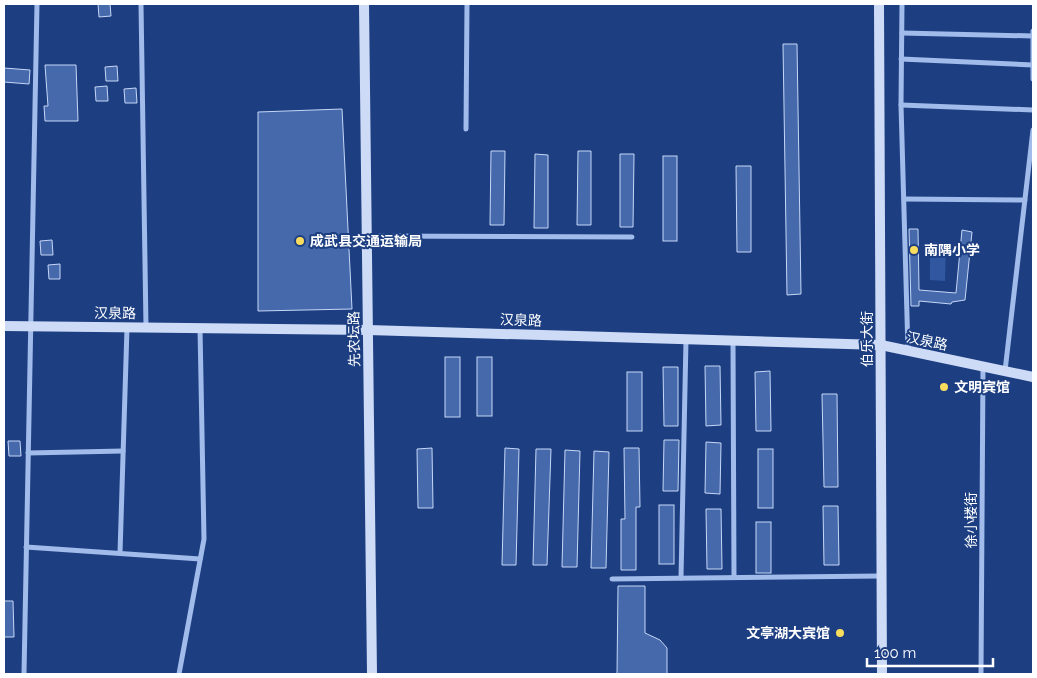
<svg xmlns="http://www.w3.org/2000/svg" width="1037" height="678" font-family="Raleway,'Noto Sans SC',sans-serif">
<rect width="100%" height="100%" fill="#1d3f82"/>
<path fill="#3057a0" d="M930,242L946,243L945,281L930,280Z"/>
<g fill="#4569ab" stroke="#c6d7f7">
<path d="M98,4H110L111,16L99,17Z"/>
<path d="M783,44H797L801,294L787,295Z"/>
<path d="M45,65H76L78,121H45L44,106H48Z"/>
<path d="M117,66L118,81H106L105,67Z"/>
<path d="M4,68L30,70L29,84L4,82Z"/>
<path d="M107,86L108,101H96L95,87Z"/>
<path d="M136,88L137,103H125L124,89Z"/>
<path d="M342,109L352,309L258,311V112Z"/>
<path d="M491,151H505L504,225H490Z"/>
<path d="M578,151H591V225H577Z"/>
<path d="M535,154L548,155V228H534Z"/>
<path d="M620,154H634L633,227H620Z"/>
<rect x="663" y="156" width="14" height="85"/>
<path d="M736,166H751V252H737Z"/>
<path d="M909,229H918L919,290L956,293L962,230L972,232L965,300L952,302L951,304L919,301V306H911Z"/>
<path d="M52,240L53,255H41L40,241Z"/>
<path d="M60,264V279H49L48,265Z"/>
<rect x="445" y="357" width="15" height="60"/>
<rect x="477" y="357" width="15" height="59"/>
<path d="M705,366H720L721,425L706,426Z"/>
<path d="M663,367H678V426H664Z"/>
<path d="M770,371L771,431H756L755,372Z"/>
<rect x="627" y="372" width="15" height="59"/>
<path d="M822,394H837L838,487H824Z"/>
<path d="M664,440H679L678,491H663Z"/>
<path d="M8,441H20L21,456H9Z"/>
<path d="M706,442L721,443L720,494L705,493Z"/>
<path d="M432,448L433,508H418L417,449Z"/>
<path d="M505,448L519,449L516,565H502Z"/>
<path d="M624,448H639L640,507H636V570H621V519H625Z"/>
<path d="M536,449H551L547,565H533Z"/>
<rect x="758" y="449" width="15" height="59"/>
<path d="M565,450L580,451L577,567H562Z"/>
<path d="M594,451L609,452L606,568H591Z"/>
<rect x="659" y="505" width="15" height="59"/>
<path d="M823,506H838L839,565H824Z"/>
<path d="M706,509H721L722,569H707Z"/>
<rect x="756" y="522" width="15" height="51"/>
<path d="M618,586H645V633L660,640L667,648V674H617Z"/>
<path d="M4,601H13L14,637H4Z"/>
</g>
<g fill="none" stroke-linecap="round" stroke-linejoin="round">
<g stroke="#a1bbea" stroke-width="5">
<path d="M141,4L146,327"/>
<path d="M902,4L901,105L908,351"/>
<path d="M1033,31V79"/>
<path d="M902,33L1033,36"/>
<path d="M901,59L1033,65"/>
<path d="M901,105L1033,110"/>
<path d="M466,129L467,4"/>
<path d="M904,199L1025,200"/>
<path d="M367,236L632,237"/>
<path d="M733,341L734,577"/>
<path d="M1005,371L1033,130"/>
<path d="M28,453L123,451"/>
<path d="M26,547L200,559"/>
<path d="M120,553L127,328"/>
<path d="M681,578L686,340"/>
<path d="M612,579L881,576"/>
<path d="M24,674L37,4"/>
<path d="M179,674L204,539L200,328"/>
<path d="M981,674L983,367"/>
</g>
<g stroke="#cddbf7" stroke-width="10">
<path d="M364,4L372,674"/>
<path d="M879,4L882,674"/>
<path d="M4,326L368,330L881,345L1033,377"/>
</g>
</g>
<g fill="#fadc5f" stroke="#1d3f82" stroke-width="2">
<circle cx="300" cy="241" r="5"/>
<circle cx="914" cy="250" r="5"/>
<circle cx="944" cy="387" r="5"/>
<circle cx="840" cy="633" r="5"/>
</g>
<g text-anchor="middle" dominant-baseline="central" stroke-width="4" stroke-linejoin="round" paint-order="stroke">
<g font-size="14" font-weight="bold" fill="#fff" stroke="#1d3f82" text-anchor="start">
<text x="310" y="241">成武县交通运输局</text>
<text x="924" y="250">南隅小学</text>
<text x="954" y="387">文明宾馆</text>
<text x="830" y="633" text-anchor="end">文亭湖大宾馆</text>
</g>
<g font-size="14" fill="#fff" stroke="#1d3f82">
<text transform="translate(115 313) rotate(1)">汉泉路</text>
<text transform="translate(521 320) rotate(2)">汉泉路</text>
<text transform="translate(354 339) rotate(-91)">先农坛路</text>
<text transform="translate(867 339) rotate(-90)">伯乐大街</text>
<text transform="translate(927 341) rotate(12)">汉泉路</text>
<text transform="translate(971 520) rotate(-90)">徐小楼街</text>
</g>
</g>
<rect width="1037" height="678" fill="none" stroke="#ffffff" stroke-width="10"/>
<path d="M867 658v8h126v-8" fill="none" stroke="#ffffff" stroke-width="2.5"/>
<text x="874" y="658" font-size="15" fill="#ffffff" stroke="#1d3f82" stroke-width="4" paint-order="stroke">100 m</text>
</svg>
